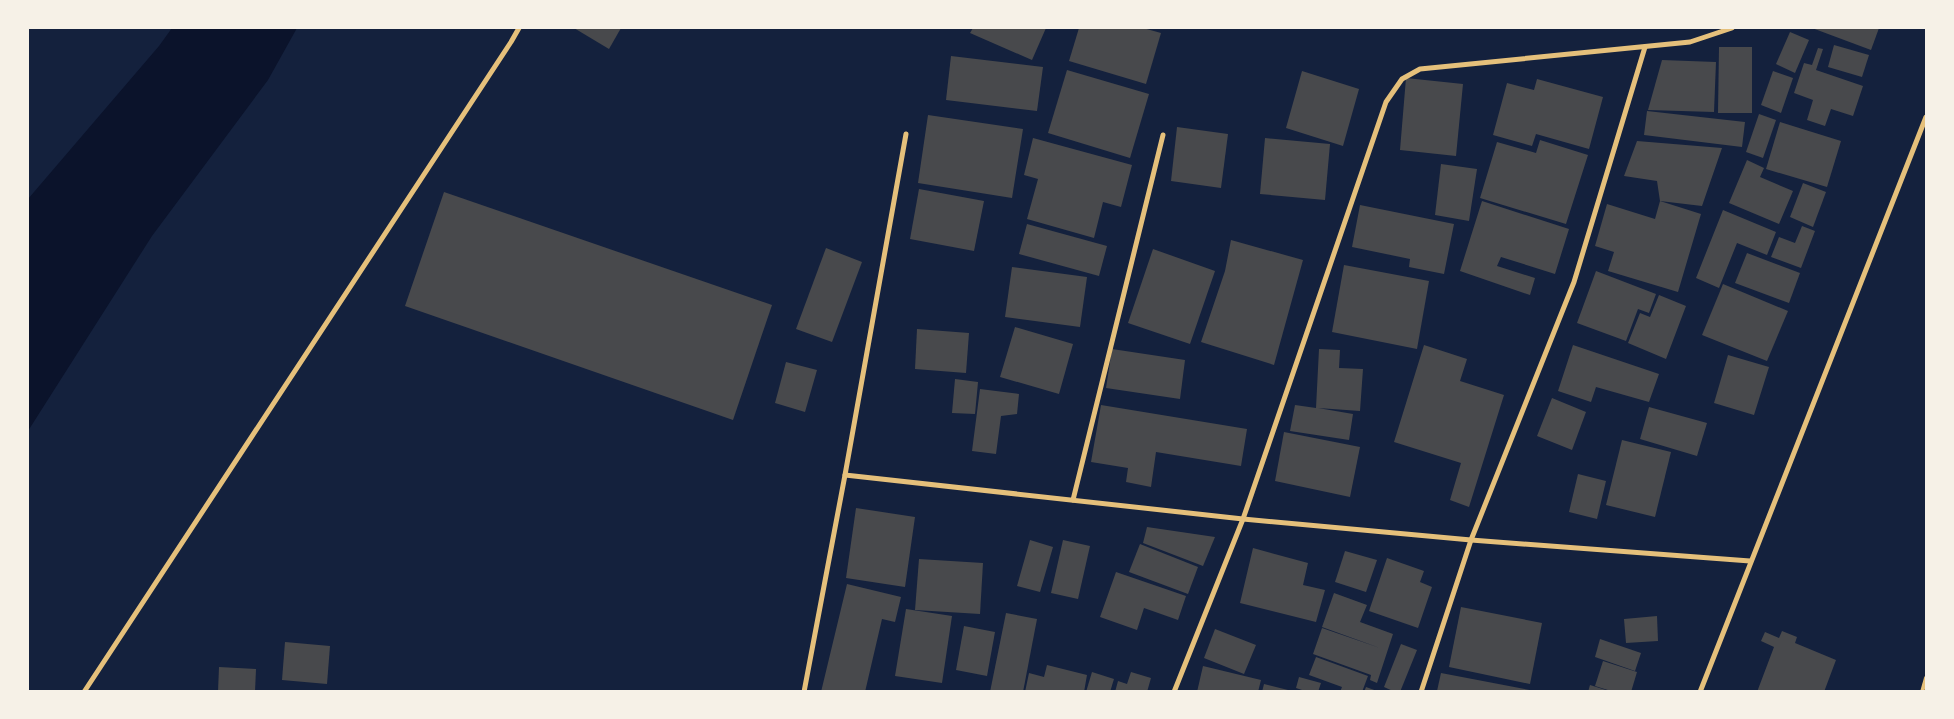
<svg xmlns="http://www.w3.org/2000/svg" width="1954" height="719" font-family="Montserrat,sans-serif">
<rect width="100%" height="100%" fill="#14213d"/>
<path fill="#0b132b" d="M172,28H297L268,80L152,236L28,431V199L159,46Z"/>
<g fill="#48494c">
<path d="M574,28H621L609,49Z"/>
<path d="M973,28H1046L1032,60L970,33Z"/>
<path d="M1079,28H1143L1161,33L1146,84L1069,61Z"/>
<path d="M1812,28H1879L1871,50Z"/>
<path d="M1790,32L1809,40L1795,73L1776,64Z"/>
<path d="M1834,45L1869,55L1862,77L1828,67Z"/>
<path d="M1719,47H1752V113H1718Z"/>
<path d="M1818,48L1823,49L1816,70L1863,86L1853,116L1831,109L1825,126L1807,120L1813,100L1794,93L1804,63L1812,65Z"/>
<path d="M951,56L1043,67L1037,111L946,100Z"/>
<path d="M1662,60L1716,62L1714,112L1648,110Z"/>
<path d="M1067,70L1149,94L1130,158L1048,133Z"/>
<path d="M1302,71L1359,89L1343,146L1286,128Z"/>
<path d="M1773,71L1793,78L1781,113L1761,105Z"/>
<path d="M1406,78L1463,84L1456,156L1400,150Z"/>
<path d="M1537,79L1603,97L1589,149L1536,134L1532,146L1493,135L1507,83L1534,90Z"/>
<path d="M1647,111L1745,122L1742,147L1644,135Z"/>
<path d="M1759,114L1776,120L1763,158L1746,152Z"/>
<path d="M928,115L1023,129L1012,198L918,183Z"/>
<path d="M1780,122L1841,141L1827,187L1766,169Z"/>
<path d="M1177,127L1228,134L1221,188L1171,181Z"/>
<path d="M1033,138L1132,165L1121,207L1103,202L1094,238L1027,219L1038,179L1024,175Z"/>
<path d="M1265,138L1330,144L1325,200L1260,194Z"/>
<path d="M1540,140L1588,155L1566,224L1480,198L1497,142L1536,153Z"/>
<path d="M1637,141L1722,148L1702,206L1660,201L1657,181L1624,176Z"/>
<path d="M1747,160L1764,168L1760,177L1793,191L1779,224L1729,203Z"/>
<path d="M1441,164L1477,169L1469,221L1435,215Z"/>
<path d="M1803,183L1826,192L1813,227L1790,217Z"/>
<path d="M919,189L984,201L974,251L910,239Z"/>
<path d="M444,192L772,305L733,420L405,306Z"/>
<path d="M1482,201L1569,229L1555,274L1501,257L1497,266L1535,278L1530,295L1460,271Z"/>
<path d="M1660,201L1701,214L1678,292L1608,271L1614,252L1595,246L1607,204L1655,219Z"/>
<path d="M1360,205L1454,224L1444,274L1409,267L1410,259L1352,247Z"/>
<path d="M1723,210L1776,232L1767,255L1737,243L1719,288L1696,278Z"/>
<path d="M1027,224L1107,246L1099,276L1019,254Z"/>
<path d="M1802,226L1815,231L1801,268L1771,257L1779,237L1795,243Z"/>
<path d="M1231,240L1303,260L1274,365L1201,342L1225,271Z"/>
<path d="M826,248L862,262L832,342L796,329Z"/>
<path d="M1153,249L1215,271L1190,344L1128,323Z"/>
<path d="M1747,253L1800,273L1789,303L1735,283Z"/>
<path d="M1344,265L1429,281L1417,349L1332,332Z"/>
<path d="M1012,267L1087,277L1080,327L1005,317Z"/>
<path d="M1596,271L1656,294L1649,313L1638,309L1626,341L1577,323Z"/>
<path d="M1723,284L1788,311L1767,361L1702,335Z"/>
<path d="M1659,295L1686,306L1666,359L1628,343L1640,313L1650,317Z"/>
<path d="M1015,327L1073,344L1059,394L1000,377Z"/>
<path d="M917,329L969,333L966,373L915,369Z"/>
<path d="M1424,345L1467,359L1460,381L1504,395L1469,507L1450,500L1461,463L1394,442Z"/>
<path d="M1573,345L1659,374L1649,402L1596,387L1591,402L1558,391Z"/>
<path d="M1112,349L1185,360L1180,399L1106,388Z"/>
<path d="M1319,349L1340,350L1339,368L1363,369L1360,411L1318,408L1353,414L1349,440L1290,431L1295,405L1316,408Z"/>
<path d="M1728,355L1769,367L1754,415L1714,403Z"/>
<path d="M786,362L817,370L805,412L775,403Z"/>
<path d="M955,379L978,382L975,414L952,413Z"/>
<path d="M980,389L1019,394L1017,414L1001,416L996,454L972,451Z"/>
<path d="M1552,398L1586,412L1572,450L1537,436Z"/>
<path d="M1101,405L1247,429L1241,466L1156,452L1151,487L1126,482L1128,468L1091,462Z"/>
<path d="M1649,407L1707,423L1697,456L1640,439Z"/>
<path d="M1284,432L1360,447L1350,497L1275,481Z"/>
<path d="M1622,440L1671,452L1655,517L1606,505Z"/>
<path d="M1578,474L1606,481L1597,519L1569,512Z"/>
<path d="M856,508L915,517L905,587L846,578Z"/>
<path d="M1147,527L1215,537L1203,566L1143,543Z"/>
<path d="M1030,540L1053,547L1040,592L1017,586Z"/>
<path d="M1063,540L1090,546L1078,599L1051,593Z"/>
<path d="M1140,544L1198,567L1188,594L1129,572Z"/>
<path d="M1253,548L1308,563L1303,585L1325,590L1316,622L1240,603Z"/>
<path d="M1345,551L1377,560L1366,592L1335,582Z"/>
<path d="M1387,558L1424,571L1420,582L1432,587L1418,628L1369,611Z"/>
<path d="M919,559L983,563L980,614L915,610Z"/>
<path d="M1116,572L1186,596L1178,620L1144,608L1137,630L1100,617Z"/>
<path d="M847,584L901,597L895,622L882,619L865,692H821Z"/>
<path d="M1334,593L1367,605L1360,622L1393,634L1377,683L1370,680L1371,675L1313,654L1322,628L1380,648L1322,627Z"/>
<path d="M1461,607L1542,623L1530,684L1449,667Z"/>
<path d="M906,609L952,616L942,683L895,676Z"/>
<path d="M1006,613L1037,619L1023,692H990Z"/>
<path d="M1657,616L1658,641L1626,643L1624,619Z"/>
<path d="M964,626L995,632L987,676L956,670Z"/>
<path d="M1215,629L1256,645L1244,674L1204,658Z"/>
<path d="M1782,631L1797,637L1795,643L1836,660L1824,692H1757L1774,647L1761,641L1765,632L1779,638Z"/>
<path d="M1600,639L1641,653L1635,671L1595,657Z"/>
<path d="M285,642L330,646L327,684L282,680Z"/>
<path d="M1401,644L1417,650L1400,692H1395L1384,687Z"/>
<path d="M1316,657L1368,676L1362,692H1340L1342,687L1309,675Z"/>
<path d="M1603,661L1637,672L1631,692H1614L1595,686Z"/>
<path d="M1047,665L1087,675L1084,692H1025L1029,673L1044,677Z"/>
<path d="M1203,666L1261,680L1258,692H1197Z"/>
<path d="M219,667L256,669L255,692H218Z"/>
<path d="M1092,672L1114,679L1110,692H1086Z"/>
<path d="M1131,672L1151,678L1147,692H1115L1118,681L1127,684Z"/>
<path d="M1441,673L1535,691V692L1437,691Z"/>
<path d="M1299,677L1321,683L1318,692H1308L1296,688Z"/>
<path d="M1264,684L1292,691V692H1262Z"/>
<path d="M1590,685L1609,691V692H1588Z"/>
<path d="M1366,687L1377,691V692H1364Z"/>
</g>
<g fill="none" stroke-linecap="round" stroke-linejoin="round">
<path stroke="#e5c07b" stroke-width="4" d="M1922,692L1926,678"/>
<g stroke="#e5c07b" stroke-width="5">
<path d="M845,475L1243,519L1471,540L1750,561"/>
<path d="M1073,500L1163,135"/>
<path d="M84,692L511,42L519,28"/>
<path d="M804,692L845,475L906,134"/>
<path d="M1174,692L1243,519L1386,102L1402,79L1420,69L1690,42L1732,28"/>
<path d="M1421,692L1471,540L1574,282L1645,47"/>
<path d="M1700,692L1926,117"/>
</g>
</g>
<rect width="1954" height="719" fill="none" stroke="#f6f1e7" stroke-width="58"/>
</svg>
